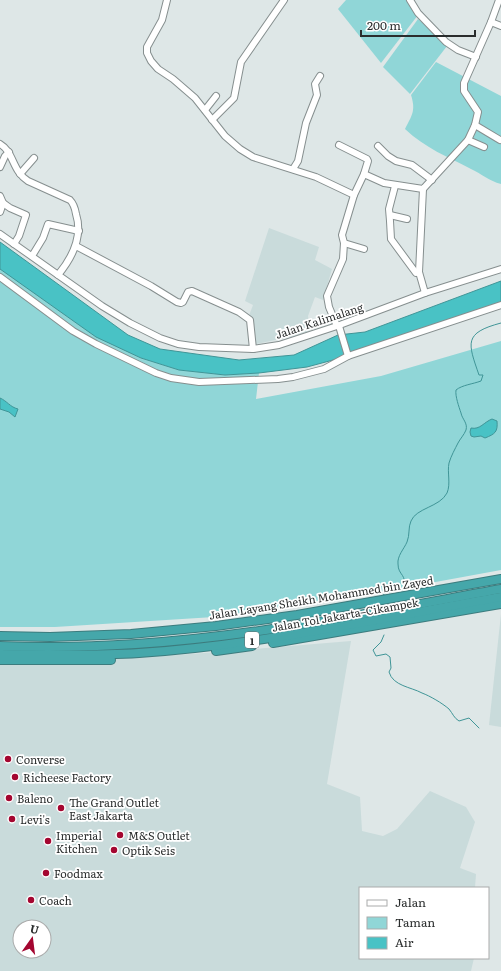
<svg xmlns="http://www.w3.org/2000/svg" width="501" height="971" font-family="Literata,serif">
<rect width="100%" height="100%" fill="#dee7e7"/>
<g fill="#c9dbdb" fill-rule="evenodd">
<path d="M269,228L319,247L315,260L332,269L323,300L315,297L308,316L310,331L294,336L256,344L254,324L247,321L253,305L245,301Z"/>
<path d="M501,614V727L489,725Z"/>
<path d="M351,641L327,784L360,797L362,831L383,836L397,829L430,791L466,807L475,822L460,868L476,874L475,888H360V958H474L471,971H0V663L191,654ZM20,927H44V951H20Z"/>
</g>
<g fill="#90d6d7">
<path d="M346,0H408L418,15L381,63L338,9Z"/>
<path d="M418,19L434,32L447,46L410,94L383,67Z"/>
<path d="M436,62L501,96V184C489,181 482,174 471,169C448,157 425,148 405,129C412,115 416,111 411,95Z"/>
<path d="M0,268L141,358L179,370L225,375L259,373L256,399L381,376L501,341V570L381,592L214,617L55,627H0Z"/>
</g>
<g fill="#49c2c5" stroke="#409597">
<path d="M0,242L128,335L160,349L239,360L294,355L338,335L365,332L501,281V305L348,356L307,367L259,373L225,375L179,370L141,358L96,337L0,269Z"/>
<path d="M0,398C7,401 10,407 18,409L15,417L9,412L0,409Z"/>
<path d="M492,419L497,421C498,432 495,434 485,438L481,436L474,437L471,436L470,432L471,428C480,430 484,422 492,419Z"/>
</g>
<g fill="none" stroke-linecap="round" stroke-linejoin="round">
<g stroke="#409597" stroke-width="1">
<path d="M383,595L386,593L403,589C408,574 398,576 398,564C397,556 404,549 407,542C410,535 408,527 411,521C416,508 440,507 447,493C451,484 447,472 449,463C451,456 455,449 458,443C460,439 464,435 466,430C468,423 462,419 461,413C459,407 455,396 456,390C462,385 473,384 481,381L483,375H479C468,343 463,333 501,323"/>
<path d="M384,635L381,642L373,650L376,656L386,654L390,657L391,668L389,672C393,686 411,687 422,693C430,696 442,703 449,709C453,714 454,718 459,721L469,718L479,728"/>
</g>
<defs>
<g id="minor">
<path d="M167,0L162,20L147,47V53L151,61L158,69L173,79L195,98L225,136L240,149L253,157L316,177L354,195"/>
<path d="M410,0L418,13L446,42L458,50L476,57"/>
<path d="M491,22L501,26"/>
<path d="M205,110L216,96"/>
<path d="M212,120L234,98L241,62L284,0"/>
<path d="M475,125L500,140"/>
<path d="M468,140L484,147"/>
<path d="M0,144C14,152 12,171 28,181L70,200C74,204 75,208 76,214C83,236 72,258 58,275"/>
<path d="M339,145L367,159L368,161L364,174"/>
<path d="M378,146L388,156L396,161L412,165L432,180"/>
<path d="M0,167L5,156L9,152"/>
<path d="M293,169L298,161L306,123L317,95L315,84L320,76"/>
<path d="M20,174L34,158"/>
<path d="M395,186L389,209L390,221L391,239L416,273L419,272"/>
<path d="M423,189L419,272L425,293"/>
<path d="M0,196L3,203L0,212"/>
<path d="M3,203L10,208L26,215L19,236L14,244"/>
<path d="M390,215L407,219"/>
<path d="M0,234L102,306L130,323L160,338L178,344L199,347L253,349L279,345L337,326L425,293L501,269"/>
<path d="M344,243L364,249"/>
<path d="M76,246L151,286L177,302L181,303L183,302L188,292L192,291L239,312L250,320L253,349"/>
<path d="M32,256L43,238L48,224L79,231"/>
<path d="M0,277L73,331L96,344L156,373L171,378L199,382L278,379L293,377L324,369L348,356L501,305"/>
<path d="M337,326L329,307L327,296L343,259L344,243L342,235L354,195L364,174L384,183L423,189L468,140L475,125L478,112L464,91V83L491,22L499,0"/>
<path d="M339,326L348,356"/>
</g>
<g id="highway">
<path d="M0,636L50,637L131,634L216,626L297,615L501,579"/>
<path d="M273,643L501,604"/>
<path d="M0,646C45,648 91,647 136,644C259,636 380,611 501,589"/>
<path d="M216,651L252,646"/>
<path d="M0,654C46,655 93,656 139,653C260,645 382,618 501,597"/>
<path d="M0,660H111"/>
</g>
</defs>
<use href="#minor" stroke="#868f8f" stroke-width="8"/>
<use href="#highway" stroke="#3c7c7e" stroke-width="10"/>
<use href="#minor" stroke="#fff" stroke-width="6"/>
<use href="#highway" stroke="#45a7aa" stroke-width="8"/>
</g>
<g fill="#a40630" stroke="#fff" stroke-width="1.5">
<circle cx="8" cy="759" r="4"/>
<circle cx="15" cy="777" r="4"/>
<circle cx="9" cy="798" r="4"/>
<circle cx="61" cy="808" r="4"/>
<circle cx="12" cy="819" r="4"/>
<circle cx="120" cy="835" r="4"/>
<circle cx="48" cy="841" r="4"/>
<circle cx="114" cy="850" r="4"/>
<circle cx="46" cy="873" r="4"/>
<circle cx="31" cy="900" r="4"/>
</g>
<g text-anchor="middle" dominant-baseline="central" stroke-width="3.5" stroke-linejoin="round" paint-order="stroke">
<rect fill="#fff" stroke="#6a6c6c" stroke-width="1" x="245" y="632" width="14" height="16" rx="3"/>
<g font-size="10" font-weight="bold" fill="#2a2d2d">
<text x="252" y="640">1</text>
</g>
<g font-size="11" fill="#2a2d2d" stroke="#fff">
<text transform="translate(319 320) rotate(-18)">Jalan Kalimalang</text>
<text transform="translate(321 597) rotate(-9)">Jalan Layang Sheikh Mohammed bin Zayed</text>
<text transform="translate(345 614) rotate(-10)">Jalan Tol Jakarta–Cikampek</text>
</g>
<g font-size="11" fill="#2a2d2d" stroke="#fff" text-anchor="start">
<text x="16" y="759">Converse</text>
<text x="23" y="777">Richeese Factory</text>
<text x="17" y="798">Baleno</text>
<text x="69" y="802">The Grand Outlet<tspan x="69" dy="13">East Jakarta</tspan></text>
<text x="20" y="819">Levi's</text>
<text x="56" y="835">Imperial<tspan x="56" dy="13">Kitchen</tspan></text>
<text x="128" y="835">M&amp;S Outlet</text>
<text x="122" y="850">Optik Seis</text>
<text x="54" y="873">Foodmax</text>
<text x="39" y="900">Coach</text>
</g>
</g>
<rect x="359" y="887" width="130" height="72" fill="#ffffff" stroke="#aaabab"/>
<rect x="367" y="900" width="20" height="6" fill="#ffffff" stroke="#aaabab"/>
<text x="395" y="907" font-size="12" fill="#2a2d2d">Jalan</text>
<rect x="367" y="917" width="20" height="12" fill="#90d6d7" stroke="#aaabab"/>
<text x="395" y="927" font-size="12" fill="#2a2d2d">Taman</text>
<rect x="367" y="937" width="20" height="12" fill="#49c2c5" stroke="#aaabab"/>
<text x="395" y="947" font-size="12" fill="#2a2d2d">Air</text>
<g transform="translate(32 939) rotate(14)"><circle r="19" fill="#ffffff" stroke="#aaabab"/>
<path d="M0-3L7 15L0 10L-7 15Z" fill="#a40630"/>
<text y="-6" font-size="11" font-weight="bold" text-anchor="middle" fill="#2a2d2d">U</text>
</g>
<path d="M361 30v6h114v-6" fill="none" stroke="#2a2d2d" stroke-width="2"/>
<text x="367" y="30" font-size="12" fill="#2a2d2d" stroke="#ffffff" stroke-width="3" paint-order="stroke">200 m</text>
</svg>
